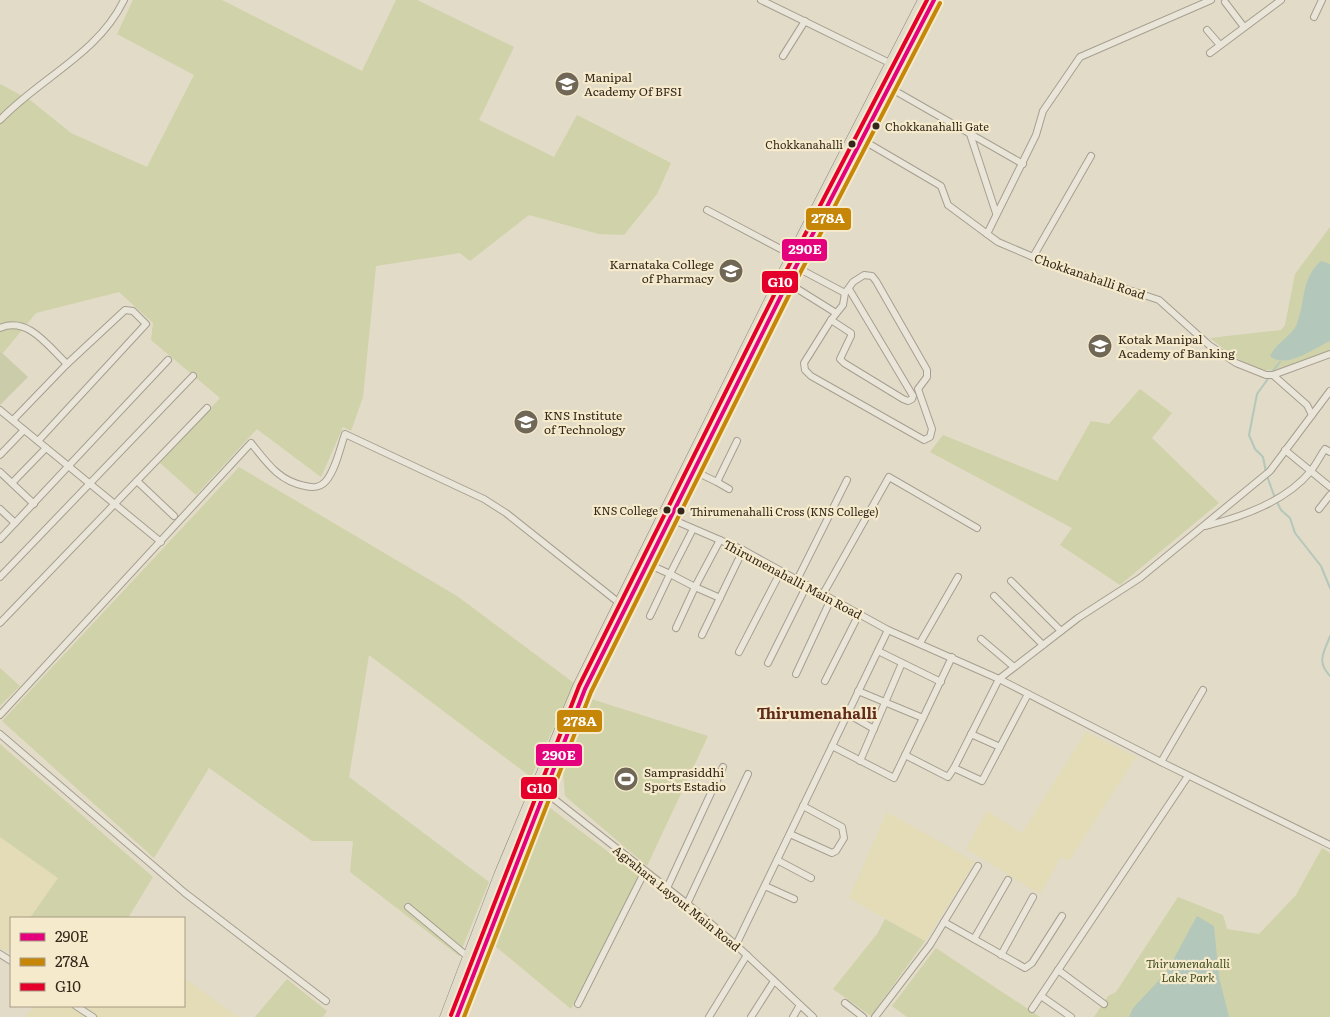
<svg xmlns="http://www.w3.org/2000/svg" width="1330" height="1017" font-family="Literata,serif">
<rect width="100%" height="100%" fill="#e2dbc7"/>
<g fill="#e3dcb6">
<path d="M1086,732L1136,757L1069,861L1061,857L1040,894L966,849L987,811L1022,833Z"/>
<path d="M887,812L975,862L925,941L849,898Z"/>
<path d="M0,837L58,878L30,918H11V944L6,952L0,947Z"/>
<path d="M184,978L238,1017H25L34,1006H184Z"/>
</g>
<g fill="#d0d2a9">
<path d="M133,0H222L362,71L396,0H417L514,47L479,120L554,157L577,115L671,163L657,194L624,235L599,234L529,215L470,261L460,253L376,266L363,397L351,431L343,427L321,477L257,429L196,495L160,463L220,398L151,340L153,323L119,292L36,313L3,353L0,351V84L30,100L71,133L147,167L194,75L117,34Z"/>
<path d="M1330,227V350C1272,379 1261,379 1210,338L1281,330L1285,325L1295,274Z"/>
<path d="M1140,389L1172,413L1152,438L1219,503L1120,585L1060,545L1072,528L930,452L943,435L1057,481L1091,421L1109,424Z"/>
<path d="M239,467L457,596L574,683L531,777L369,655L349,777L489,882L459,956L350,872L353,841H312L209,768L154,858L2,721Z"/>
<path d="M0,668L20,686L0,706Z"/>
<path d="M588,698L708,736L647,866L565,796L562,761Z"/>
<path d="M0,744L153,877L128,918H30L58,878L0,837Z"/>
<path d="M549,807L640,876L571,1009L495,946Z"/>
<path d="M1322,848L1330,853V1017H1094L1108,996L1116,992L1178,897L1223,915L1227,929L1259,934L1296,895Z"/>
<path d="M885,919L925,941L871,1016L833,989L877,934Z"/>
<path d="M936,948L1040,1017H907L892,1006Z"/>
<path d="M287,979L327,1011L323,1017H255Z"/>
</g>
<path fill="#cbcca9" d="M0,351L28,377L0,405Z"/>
<g fill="#b4c7bb">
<path d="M1321,261L1330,264V341C1314,348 1286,370 1270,356C1277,342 1291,336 1296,326C1306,303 1300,279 1321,261Z"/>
<path d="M1197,916L1214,926L1219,977L1229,1017H1129L1133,1008L1166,973Z"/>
</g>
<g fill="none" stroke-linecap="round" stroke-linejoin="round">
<g stroke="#b4c7bb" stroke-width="2">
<path d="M1272,372L1280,362"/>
<path d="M1266,472L1263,457L1255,449L1249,435L1257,394L1270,376"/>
<path d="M1267,476L1275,498"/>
<path d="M1277,502L1281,510L1290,518L1295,533L1321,566L1330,588"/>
<path d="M1330,636C1324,653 1316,661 1330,676"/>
</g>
<defs>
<g id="minor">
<path d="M761,0L900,68"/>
<path d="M1225,2L1244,27"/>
<path d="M1314,17L1322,0"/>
<path d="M1207,30L1220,45"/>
<path d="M1210,53L1281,0"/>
<path d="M783,56L805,21"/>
<path d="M890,88L1023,164"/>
<path d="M0,120C40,78 98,54 124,0"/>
<path d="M970,134L996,213"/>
<path d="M854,135L941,186L948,205L998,242L1045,262L1159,300L1209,345L1236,363L1266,375H1273L1330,354"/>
<path d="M707,210L792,255"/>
<path d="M987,234L1036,135L1043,111L1080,57L1211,0"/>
<path d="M1033,257L1091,156"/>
<path d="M796,267L845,293"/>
<path d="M864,275L872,276L876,281L927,370V377L918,389L932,429L930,437L924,440L811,376L805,370L804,363L831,320L843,305L845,293L853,282Z"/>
<path d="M788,283L836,313"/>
<path d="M831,320L851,333V336L840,359L844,363L903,399L908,401L912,399L913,396L849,289"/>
<path d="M0,328C28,316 48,346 67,364"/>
<path d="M0,410L161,542"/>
<path d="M1312,415L1330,391"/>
<path d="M13,420L67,364L125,310L133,311L146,324L38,441"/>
<path d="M1285,450L1330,487"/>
<path d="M0,455L24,430"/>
<path d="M694,471L717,482L737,441"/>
<path d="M0,472L34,504"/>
<path d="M137,481L174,516"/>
<path d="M717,482L729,489"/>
<path d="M12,483L46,448"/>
<path d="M0,509L15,523"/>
<path d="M1319,509L1330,495"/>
<path d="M662,515L743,550L888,630"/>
<path d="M1205,526C1242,517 1285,502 1310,472C1316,465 1320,456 1325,449L1330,452"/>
<path d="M693,529L670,574L695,587L720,540"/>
<path d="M0,539L168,360"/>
<path d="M648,564L670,574L650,616"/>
<path d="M0,577L193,376"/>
<path d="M797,580L847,480"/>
<path d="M1011,581L1061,631"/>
<path d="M823,594L889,477L977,528"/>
<path d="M994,596L1043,645"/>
<path d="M0,623L207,408"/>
<path d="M676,628L695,587L720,598"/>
<path d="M702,635L743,550"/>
<path d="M981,639L1014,667"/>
<path d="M920,643L958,577"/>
<path d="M878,651L941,682"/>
<path d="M739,652L781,571"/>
<path d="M768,663L807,585"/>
<path d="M796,674L831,599"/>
<path d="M825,681L859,614"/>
<path d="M1028,694L982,781L954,768L999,679L1078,618L1140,578L1270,471L1312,415L1307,405L1273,375"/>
<path d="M848,714L874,729"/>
<path d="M0,715L251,443C267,463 279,481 305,486C313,488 320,488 326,481C336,469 340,448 345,434L484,499L506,513L618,602"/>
<path d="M923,718L952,657"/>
<path d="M0,734L185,893L326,1001"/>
<path d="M971,734L1000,747"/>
<path d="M832,746L894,778L923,718L858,691"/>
<path d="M905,755L948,777L954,768"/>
<path d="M860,761L902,663"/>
<path d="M1161,762L1330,845"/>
<path d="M535,784L695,910L736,945L813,1017"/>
<path d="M790,834L832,853L836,851L844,838L842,827L803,806"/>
<path d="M777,860L811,878"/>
<path d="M765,886L794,899"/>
<path d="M667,888L723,767"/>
<path d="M687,904L748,774"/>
<path d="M408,907L467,956"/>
<path d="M944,922L1025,968L1032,963L1062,916"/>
<path d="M974,939L1008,880"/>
<path d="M736,945L888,630L999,679L1161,762L1203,690"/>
<path d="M0,954L11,961"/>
<path d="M1001,955L1033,897"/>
<path d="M1058,970L1104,1004"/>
<path d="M1041,996L1071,1017"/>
<path d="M845,1003L863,1017"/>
<path d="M578,1004L645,871"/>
<path d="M76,1006L93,1017"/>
<path d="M1032,1009L1188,776"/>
<path d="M709,1017L747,955"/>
<path d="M751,1017L774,981"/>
<path d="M793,1017L800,1005"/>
<path d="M875,1017L930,945L978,866"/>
</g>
<g id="major">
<path d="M444,1017L498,875L577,686L781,275L922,0"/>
<path d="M457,1017L585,689L790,278L934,0"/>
</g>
</defs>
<use href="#minor" stroke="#a69f91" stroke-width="8"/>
<use href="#major" stroke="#8c8578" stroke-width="9"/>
<use href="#minor" stroke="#eae5d9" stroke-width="6"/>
<use href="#major" stroke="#e1dbca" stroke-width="8"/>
<defs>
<path id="bus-1" d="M457,1017L585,689L790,278L934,0"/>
<path id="bus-2" d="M464,1017L591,692L796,281L940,3"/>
<path id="bus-3" d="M451,1015L579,686L784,275L927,0"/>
</defs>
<use href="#bus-1" stroke="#f5eacb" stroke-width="8"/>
<use href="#bus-2" stroke="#f5eacb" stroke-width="8"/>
<use href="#bus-3" stroke="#f5eacb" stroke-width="8"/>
<use href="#bus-1" stroke="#e5007d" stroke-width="4"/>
<use href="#bus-2" stroke="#c68607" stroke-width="4"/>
<use href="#bus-3" stroke="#e4002b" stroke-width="4"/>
</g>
<defs>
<symbol id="university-disc" viewBox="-11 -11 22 22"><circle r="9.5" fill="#706757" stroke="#f5eacb"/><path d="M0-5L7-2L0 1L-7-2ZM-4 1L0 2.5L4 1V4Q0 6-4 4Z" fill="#fff"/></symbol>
<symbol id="stadium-disc" viewBox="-11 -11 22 22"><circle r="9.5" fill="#706757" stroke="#f5eacb"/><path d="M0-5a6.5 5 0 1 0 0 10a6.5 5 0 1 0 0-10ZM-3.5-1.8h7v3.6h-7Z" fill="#fff"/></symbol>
</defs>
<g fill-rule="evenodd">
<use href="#university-disc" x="553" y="70" width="28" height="28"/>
<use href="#university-disc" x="717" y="257" width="28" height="28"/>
<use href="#university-disc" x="1086" y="332" width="28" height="28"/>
<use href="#university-disc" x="512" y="408" width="28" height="28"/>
<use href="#stadium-disc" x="612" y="765" width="28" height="28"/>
</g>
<g fill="#33281b" stroke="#f5eacb" stroke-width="2">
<circle cx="876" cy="126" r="4.5"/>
<circle cx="852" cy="144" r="4.5"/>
<circle cx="667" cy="510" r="4.5"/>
<circle cx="681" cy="511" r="4.5"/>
</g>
<g text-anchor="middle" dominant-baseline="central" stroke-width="4.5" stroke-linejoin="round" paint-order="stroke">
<g font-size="11" fill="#33281b" stroke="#f5eacb" text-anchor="start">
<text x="885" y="126">Chokkanahalli Gate</text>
<text x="843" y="144" text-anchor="end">Chokkanahalli</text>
<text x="658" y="510" text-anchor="end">KNS College</text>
<text x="690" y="511">Thirumenahalli Cross (KNS College)</text>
</g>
<g font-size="12" fill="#33281b" stroke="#f5eacb" text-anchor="start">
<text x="584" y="77">Manipal<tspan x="584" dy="14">Academy Of BFSI</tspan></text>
<text x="714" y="264" text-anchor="end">Karnataka College<tspan x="714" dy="14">of Pharmacy</tspan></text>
<text x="1118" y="339">Kotak Manipal<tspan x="1118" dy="14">Academy of Banking</tspan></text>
<text x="544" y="415">KNS Institute<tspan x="544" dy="14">of Technology</tspan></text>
<text x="644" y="772">Samprasiddhi<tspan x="644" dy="14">Sports Estadio</tspan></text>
</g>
<g font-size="12" fill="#33281b" stroke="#f5eacb">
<text transform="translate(1090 276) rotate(19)">Chokkanahalli Road</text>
<text transform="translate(793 579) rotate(28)">Thirumenahalli Main Road</text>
<text transform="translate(677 898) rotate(39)">Agrahara Layout Main Road</text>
</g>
<g font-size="12" font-style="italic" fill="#425021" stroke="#f5eacb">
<text x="1188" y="963">Thirumenahalli<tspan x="1188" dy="14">Lake Park</tspan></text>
</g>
<g font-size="15" font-weight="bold" fill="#602b1a" stroke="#f5eacb">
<text x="817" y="712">Thirumenahalli</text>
</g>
</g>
<g stroke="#f5eacb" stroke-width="2">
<rect x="805" y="207" width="47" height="24" rx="5" fill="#c68607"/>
<rect x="781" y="238" width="47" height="24" rx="5" fill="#e5007d"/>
<rect x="761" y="270" width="38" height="24" rx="5" fill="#e4002b"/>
<rect x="556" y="709" width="47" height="24" rx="5" fill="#c68607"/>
<rect x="535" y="743" width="48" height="24" rx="5" fill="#e5007d"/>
<rect x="520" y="776" width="38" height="24" rx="5" fill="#e4002b"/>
</g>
<g font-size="14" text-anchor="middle" font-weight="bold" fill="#fff">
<text x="828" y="223">278A</text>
<text x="805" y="254">290E</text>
<text x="780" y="287">G10</text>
<text x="580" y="726">278A</text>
<text x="559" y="760">290E</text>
<text x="539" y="793">G10</text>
</g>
<rect x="10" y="917" width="175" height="90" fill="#f5eacb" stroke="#a79c85"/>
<rect x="20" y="933" width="25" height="8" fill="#e5007d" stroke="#a79c85"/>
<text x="55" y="942" font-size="15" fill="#33281b">290E</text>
<rect x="20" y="958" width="25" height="8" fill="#c68607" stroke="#a79c85"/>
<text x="55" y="967" font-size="15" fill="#33281b">278A</text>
<rect x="20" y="983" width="25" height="8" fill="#e4002b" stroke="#a79c85"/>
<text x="55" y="992" font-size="15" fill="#33281b">G10</text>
</svg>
